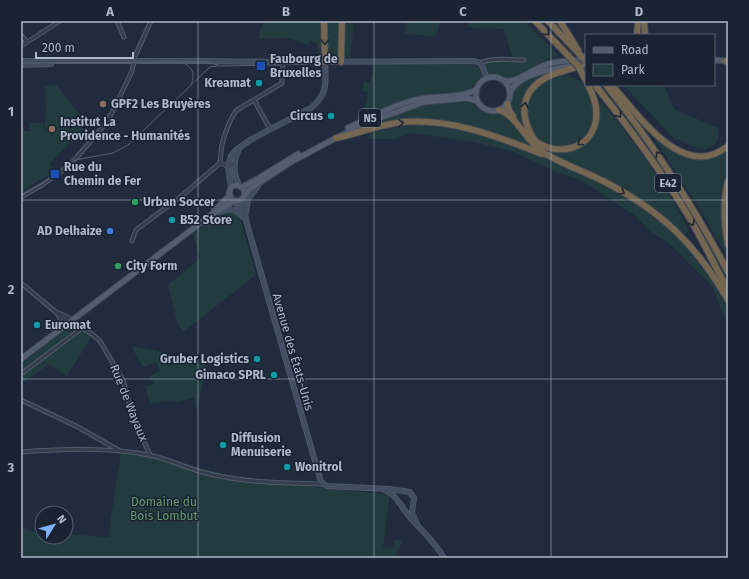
<svg xmlns="http://www.w3.org/2000/svg" width="749" height="579" font-family="'Fira Sans',sans-serif">
<rect width="100%" height="100%" fill="#202c3d"/>
<g fill="#223b3e">
<path d="M264,21H324L325,58L318,59V49L316,42L310,40L308,45L288,38L260,39L259,32Z"/>
<path d="M327,21H340L339,55C337,59 335,59 330,59L328,57Z"/>
<path d="M344,21H354L350,58L346,57L344,50Z"/>
<path d="M406,21H440L436,36L405,34Z"/>
<path d="M470,21H524L559,56L549,58L508,82L500,77L488,74L484,64L491,60H522L512,56L504,29L466,27Z"/>
<path d="M374,64L476,65L479,66L482,75L469,90L465,93L434,94L417,97L363,118L368,92L362,91L364,82L370,83Z"/>
<path d="M543,70H559L544,79L526,100L528,134L509,109L514,88L528,78Z"/>
<path d="M566,75C607,85 602,153 555,146C549,145 541,143 537,137C528,125 523,104 534,91C541,82 555,77 566,75Z"/>
<path d="M57,85L71,104L82,117V130L50,163L54,171L21,192V111H22L24,131H33L29,130V123H43L44,130H45V114L46,113L45,86Z"/>
<path d="M623,85H664L674,109L718,128L719,136L715,144L705,149L696,148L674,138Z"/>
<path d="M597,97C618,121 637,146 655,173C667,192 680,210 689,232L684,234L644,204L547,153L539,146C550,152 569,157 580,147C583,144 585,140 587,136C600,119 601,119 597,97Z"/>
<path d="M471,101L485,113H498L506,115L542,153C507,135 453,116 413,120C396,122 379,126 362,130L363,127L419,105Z"/>
<path d="M425,125L461,130L522,148L565,166L612,190L631,201L674,233L712,278L728,304V327L713,288L703,277L671,245L650,231L634,215L581,180L561,174L512,151L469,141L411,133L396,139H368L370,133L401,127Z"/>
<path d="M651,134C656,137 660,142 665,146C684,160 708,164 728,150V170L723,190L721,208L724,240L728,258L695,201Z"/>
<path d="M227,209L238,211L256,275L184,331L178,325L168,285L201,258L192,234Z"/>
<path d="M71,321L91,337L67,376L49,364L21,384V365Z"/>
<path d="M131,346L160,351L206,365L197,412L194,397L176,403L175,400L150,404L145,386L154,384L149,376L160,371L156,362L143,367Z"/>
<path d="M121,452L154,457L250,480L390,495L383,548L395,547L394,540L403,541L394,558H21V527L34,532L42,533V537H66V534L108,537Z"/>
</g>
<g fill="none" stroke-linecap="round" stroke-linejoin="round">
<defs>
<g id="street">
<path d="M117,21L124,37"/>
<path d="M21,35L27,42"/>
<path d="M21,46L60,21"/>
<path d="M481,63C490,57 512,60 524,60"/>
<path d="M254,100L270,129"/>
<path d="M220,163L228,166L234,164"/>
<path d="M21,197L42,185L70,165L102,128L112,113L132,71L135,56L151,21"/>
<path d="M132,241L136,230L184,194L220,163C221,159 220,157 221,153C221,143 230,117 237,110L282,83L283,62"/>
<path d="M21,283L64,319L71,321L92,334L100,341L123,380L133,417L150,455"/>
<path d="M58,313L68,317L71,321"/>
<path d="M58,315L60,318L59,330"/>
<path d="M21,374L82,328"/>
<path d="M21,400L78,427L120,451"/>
<path d="M21,452C62,449 108,447 149,455C170,459 190,470 210,474C247,483 285,483 323,484"/>
</g>
<g id="secondary">
<path d="M21,61H203L287,62L475,61L481,63L487,78"/>
<path d="M21,65L51,64"/>
<path d="M239,149C233,161 233,173 239,185"/>
<path d="M231,187L228,166L231,156L236,150L250,140L311,108C328,94 326,82 325,62"/>
<path d="M242,199L247,224L321,482L327,486L389,489L410,492L414,498L412,513L417,524"/>
<path d="M235,201L242,214"/>
<path d="M219,212C229,208 235,208 243,217"/>
<path d="M246,212L248,199L261,182"/>
<path d="M385,490C396,495 401,506 408,515C420,529 435,542 444,558"/>
</g>
<g id="primary">
<path d="M714,60L728,61"/>
<circle cx="493" cy="94" r="17"/>
<path d="M504,81C519,83 533,68 548,64C560,60 573,61 586,60"/>
<path d="M510,93C517,73 556,68 574,66"/>
<path d="M348,128C369,118 396,104 419,99C438,95 458,99 476,90"/>
<path d="M242,187L254,181L298,154"/>
<path d="M245,194L243,188L237,185L231,187L229,193L232,200L237,201L241,200L250,189L291,162L336,138L377,119L424,102L467,98L477,101"/>
<path d="M214,211L229,196"/>
<path d="M21,359L211,215L234,201"/>
</g>
<g id="highway">
<path d="M324,21L325,62"/>
<path d="M535,21L559,46"/>
<path d="M548,21L583,58"/>
<path d="M560,21L578,50"/>
<path d="M644,21L645,35"/>
<path d="M637,35L638,21"/>
<path d="M726,61L728,62"/>
<path d="M341,62L342,21"/>
<path d="M579,67L586,81"/>
<path d="M595,85C629,127 661,171 689,217C703,241 715,266 728,290"/>
<path d="M606,85C653,144 693,205 728,272"/>
<path d="M610,85L615,89C640,117 684,182 728,146"/>
<path d="M507,104L510,112L513,116"/>
<path d="M499,110C515,114 526,140 540,150C556,162 584,171 603,181C660,210 696,244 728,300"/>
<path d="M336,138C356,134 375,126 396,123C445,116 497,136 542,154"/>
<path d="M535,141C556,156 588,151 595,124C599,110 594,97 588,85"/>
<path d="M535,141C519,116 519,91 549,76C560,71 573,69 584,64"/>
<path d="M728,181C723,201 724,224 728,245"/>
</g>
</defs>
<use href="#street" stroke="#525c6b" stroke-width="5"/>
<use href="#secondary" stroke="#525c6b" stroke-width="6"/>
<use href="#primary" stroke="#3d4756" stroke-width="7"/>
<use href="#highway" stroke="#3c4654" stroke-width="8"/>
<use href="#street" stroke="#343e4d" stroke-width="3"/>
<use href="#secondary" stroke="#414d60" stroke-width="4.5"/>
<use href="#primary" stroke="#525d6d" stroke-width="5"/>
<use href="#highway" stroke="#746650" stroke-width="6"/>
<g stroke="#556274" stroke-width="1">
<path d="M21,63L205,62L219,65"/>
<path d="M182,63C192,65 196,75 191,84"/>
<path d="M21,196L45,182L75,160L113,153L128,145L210,67L217,66L280,65"/>
</g>
<defs>
<g id="highway-bridge">
<path d="M559,46L579,67"/>
<path d="M583,58L586,62"/>
</g>
</defs>
<use href="#highway-bridge" stroke="#3c4654" stroke-width="8" stroke-linecap="butt"/>
<use href="#highway-bridge" stroke="#746650" stroke-width="6"/>
</g>
<defs><path id="oneway-chevron" d="M-2-3.5L2.5 0L-2 3.5" fill="none" stroke-width="1.6" stroke-linecap="round" stroke-linejoin="round"/></defs>
<g stroke="#1e2633">
<use href="#oneway-chevron" transform="translate(547 33) rotate(46)"/>
<use href="#oneway-chevron" transform="translate(325 42) rotate(89)"/>
<use href="#oneway-chevron" transform="translate(525 105) rotate(-80)"/>
<use href="#oneway-chevron" transform="translate(619 115) rotate(52)"/>
<use href="#oneway-chevron" transform="translate(401 123) rotate(-5)"/>
<use href="#oneway-chevron" transform="translate(580 143) rotate(146)"/>
<use href="#oneway-chevron" transform="translate(658 154) rotate(-124)"/>
<use href="#oneway-chevron" transform="translate(622 192) rotate(30)"/>
<use href="#oneway-chevron" transform="translate(692 223) rotate(61)"/>
</g>
<path fill="none" stroke="#afb9c9" stroke-width="1" stroke-opacity="0.55" d="M198,21V558M374,21V558M551,21V558M21,200H728M21,379H728"/>
<g fill="#1a4fb4" stroke="#192331" stroke-width="1.5">
<rect x="256" y="61" width="10" height="10" rx="2"/>
<rect x="50" y="169" width="10" height="10" rx="2"/>
</g>
<g fill="#0f9aa8" stroke="#192331" stroke-width="1.5">
<circle cx="259" cy="83" r="4"/>
<circle cx="331" cy="116" r="4"/>
<circle cx="172" cy="220" r="4"/>
<circle cx="37" cy="325" r="4"/>
<circle cx="257" cy="359" r="4"/>
<circle cx="274" cy="375" r="4"/>
<circle cx="223" cy="445" r="4"/>
<circle cx="287" cy="467" r="4"/>
</g>
<g fill="#8d6e63" stroke="#192331" stroke-width="1.5">
<circle cx="103" cy="104" r="4"/>
<circle cx="52" cy="129" r="4"/>
</g>
<g fill="#2e9e5b" stroke="#192331" stroke-width="1.5">
<circle cx="135" cy="202" r="4"/>
<circle cx="118" cy="266" r="4"/>
</g>
<circle fill="#3f7fe0" stroke="#192331" stroke-width="1.5" cx="110" cy="231" r="4"/>
<g text-anchor="middle" dominant-baseline="central" stroke-width="3" stroke-linejoin="round" paint-order="stroke">
<g fill="#192331" stroke="#828c9b" stroke-width="1">
<rect x="359" y="109" width="22" height="18" rx="3"/>
<rect x="655" y="174" width="26" height="18" rx="3"/>
</g>
<g font-size="11" font-weight="bold" fill="#afb9c9">
<text x="370" y="118">N5</text>
<text x="668" y="183">E42</text>
</g>
<g font-size="12" font-weight="bold" fill="#afb9c9" stroke="#192331" text-anchor="start">
<text x="270" y="59">Faubourg de<tspan x="270" dy="14">Bruxelles</tspan></text>
<text x="251" y="83" text-anchor="end">Kreamat</text>
<text x="111" y="104">GPF2 Les Bruyères</text>
<text x="323" y="116" text-anchor="end">Circus</text>
<text x="60" y="122">Institut La<tspan x="60" dy="14">Providence - Humanités</tspan></text>
<text x="64" y="167">Rue du<tspan x="64" dy="14">Chemin de Fer</tspan></text>
<text x="143" y="202">Urban Soccer</text>
<text x="180" y="220">B52 Store</text>
<text x="102" y="231" text-anchor="end">AD Delhaize</text>
<text x="126" y="266">City Form</text>
<text x="45" y="325">Euromat</text>
<text x="249" y="359" text-anchor="end">Gruber Logistics</text>
<text x="266" y="375" text-anchor="end">Gimaco SPRL</text>
<text x="231" y="438">Diffusion<tspan x="231" dy="14">Menuiserie</tspan></text>
<text x="295" y="467">Wonitrol</text>
</g>
<g font-size="12" fill="#afb9c9" stroke="#192331">
<text transform="translate(293 352) rotate(74)">Avenue des États-Unis</text>
<text transform="translate(129 403) rotate(68)">Rue de Wayaux</text>
</g>
<g font-size="12" fill="#649c71" stroke="#192331">
<text x="164" y="502">Domaine du<tspan x="164" dy="14">Bois Lombut</tspan></text>
</g>
</g>
<rect width="749" height="579" fill="none" stroke="#192331" stroke-width="44"/>
<rect x="585" y="34" width="130" height="52" fill="#192331" stroke="#555f6e"/>
<rect x="593" y="47" width="20" height="6" fill="#525d6d" stroke="#555f6e"/>
<text x="621" y="54" font-size="12" fill="#afb9c9">Road</text>
<rect x="593" y="64" width="20" height="12" fill="#223b3e" stroke="#555f6e"/>
<text x="621" y="74" font-size="12" fill="#afb9c9">Park</text>
<g transform="translate(54 525) rotate(53)"><circle r="19" fill="#192331" stroke="#555f6e"/>
<path d="M0-3L7 15L0 10L-7 15Z" fill="#7eb0ff"/>
<text y="-6" font-size="11" font-weight="bold" text-anchor="middle" fill="#afb9c9">N</text>
</g>
<path d="M36 52v6h97v-6" fill="none" stroke="#afb9c9" stroke-width="2"/>
<text x="42" y="52" font-size="12" fill="#afb9c9" stroke="#192331" stroke-width="3" paint-order="stroke">200 m</text>
<rect x="22" y="22" width="705" height="535" fill="none" stroke="#afb9c9" stroke-width="1.5"/>
<g font-size="13" text-anchor="middle" font-weight="bold" fill="#afb9c9">
<text x="110" y="16">A</text>
<text x="286" y="16">B</text>
<text x="463" y="16">C</text>
<text x="639" y="16">D</text>
<text x="11" y="116">1</text>
<text x="11" y="294">2</text>
<text x="11" y="472">3</text>
</g>
</svg>
